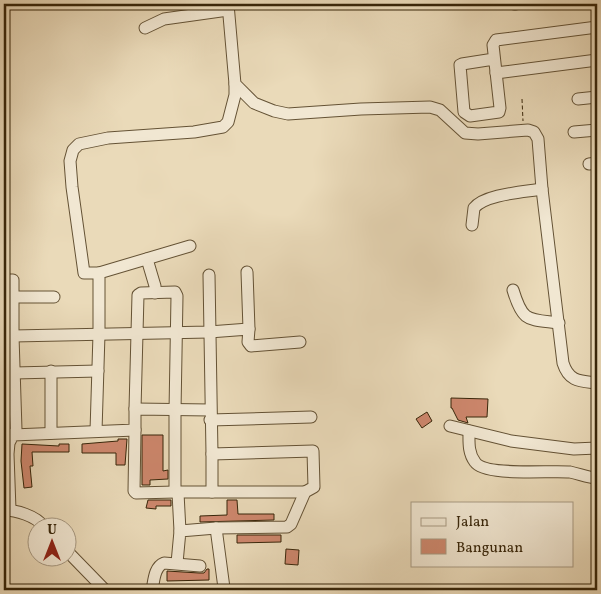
<svg xmlns="http://www.w3.org/2000/svg" width="601" height="594" font-family="Vollkorn,serif">
<rect width="100%" height="100%" fill="#eadab9"/>
<filter id="stains"><feTurbulence type="fractalNoise" baseFrequency=".004" numOctaves="4"/><feColorMatrix values="0 0 0 0 .2 0 0 0 0 .09 0 0 0 0 .02 0 0 0 .5 -.17"/></filter>
<radialGradient id="worn" r=".72"><stop offset=".6" stop-color="#630" stop-opacity="0"/><stop offset="1" stop-color="#630" stop-opacity=".3"/></radialGradient>
<g fill="#ce876d" stroke="#372509">
<path d="M451,398L488,399L487,417H466L468,423L458,420L452,408H451Z"/>
<path d="M427,412L432,421L422,428L416,419Z"/>
<path d="M142,435H163V471L168,470V479L150,480V485H142Z"/>
<path d="M118,439H127L125,465H116V453H82V444L118,441Z"/>
<path d="M22,444L59,446V444H69V452H32L33,466H30L32,487L24,488L21,461Z"/>
<path d="M148,500H171V506H156V509L146,508Z"/>
<path d="M227,500H237L238,514H274V520L200,522V516L227,515Z"/>
<path d="M237,535H281V542L237,543Z"/>
<path d="M286,549L299,550L298,565L285,564Z"/>
<path d="M207,569H209V580L167,581V571L199,573H204Z"/>
</g>
<g fill="none" stroke-linecap="round" stroke-linejoin="round">
<defs>
<g id="minor">
<path d="M228,4L235,84L254,103L274,111L288,114L361,109L430,107L440,110L465,133L478,134L528,130L534,132L538,139L542,189L563,363C569,382 580,381 597,383"/>
<path d="M514,4H516"/>
<path d="M145,28L164,19L228,10"/>
<path d="M494,59L462,64L460,65L464,112L470,116L499,112L500,108L493,45L496,40L597,27"/>
<path d="M496,73L597,60"/>
<path d="M578,99L597,97"/>
<path d="M574,132L597,130"/>
<path d="M589,164L597,163"/>
<path d="M472,225L474,208C485,194 525,192 542,189"/>
<path d="M147,259L155,286V293"/>
<path d="M247,272L249,329"/>
<path d="M99,273H84L72,187L70,161L73,150L79,144L108,138L194,132L223,127L228,122L235,95V84"/>
<path d="M4,280H13V336L16,430L13,435"/>
<path d="M513,290C523,323 528,319 559,323"/>
<path d="M13,297H54"/>
<path d="M13,336L209,332L249,329L248,342L251,346L300,342"/>
<path d="M51,371V433"/>
<path d="M14,373L98,371"/>
<path d="M135,409L138,295L141,293L175,292L177,296L175,411V492"/>
<path d="M210,420L311,417"/>
<path d="M450,426L511,441L574,449L597,448"/>
<path d="M135,430L134,491L136,493L175,492H305"/>
<path d="M96,431L99,334V273L190,246"/>
<path d="M469,431C469,442 468,453 475,462C485,477 551,470 570,472C580,474 588,478 597,478"/>
<path d="M212,454V492"/>
<path d="M178,493L180,531"/>
<path d="M4,510C16,510 36,516 43,526"/>
<path d="M10,510L8,454L9,443L13,435L135,430V409L210,410"/>
<path d="M216,528L224,588L223,590"/>
<path d="M68,552L105,590"/>
<path d="M177,563L180,531L216,528L287,527L291,524L305,492L314,487L313,451L212,454L209,275"/>
<path d="M152,590C154,581 154,567 164,563L200,566"/>
</g>
</defs>
<use href="#minor" stroke="#645235" stroke-width="13"/>
<path stroke="#372509" stroke-width="1" stroke-dasharray="4 2.5" stroke-linecap="butt" d="M522,99L523,121"/>
<use href="#minor" stroke="#f1e7d2" stroke-width="11"/>
</g>
<rect width="601" height="594" fill="none" stroke="#eadab9" stroke-width="20"/>
<rect x="5" y="5" width="591" height="584" fill="none" stroke="#372509" stroke-width="2.5"/>
<rect x="10" y="10" width="581" height="574" fill="none" stroke="#372509"/>
<rect x="411" y="502" width="162" height="65" fill="#f1e7d2" stroke="#a79982"/>
<rect x="421" y="518" width="25" height="8" fill="#f1e7d2" stroke="#a79982"/>
<text x="456" y="526" font-size="15" fill="#372509">Jalan</text>
<rect x="421" y="539" width="25" height="15" fill="#ce876d" stroke="#a79982"/>
<text x="456" y="552" font-size="15" fill="#372509">Bangunan</text>
<g transform="translate(52 542)"><circle r="24" fill="#f1e7d2" stroke="#a79982"/>
<path d="M0-4L9 19L0 12L-9 19Z" fill="#8f2418"/>
<text y="-8" font-size="14" font-weight="bold" text-anchor="middle" fill="#372509">U</text>
</g>
<rect width="100%" height="100%" filter="url(#stains)"/>
<rect width="100%" height="100%" fill="url(#worn)"/>
</svg>
